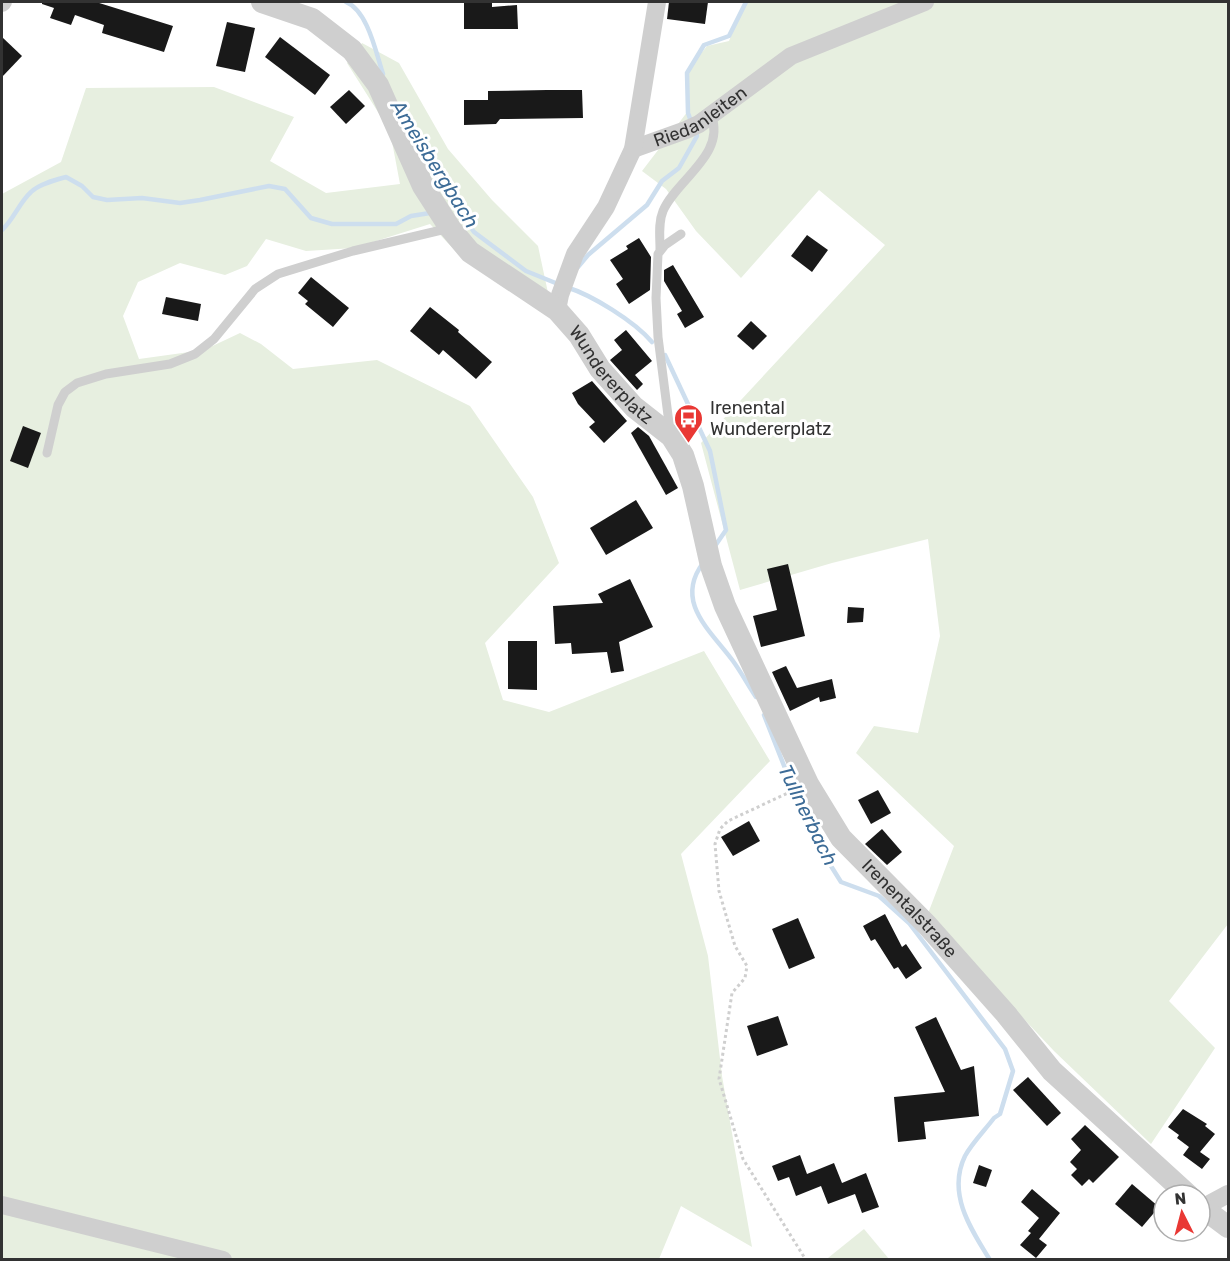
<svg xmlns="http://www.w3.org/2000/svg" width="1230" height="1261" font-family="Rubik,sans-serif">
<rect width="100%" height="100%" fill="#fff"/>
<g fill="#e7efe0">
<path d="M745,2H1228V924L1169,1001L1215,1048L1151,1144L1054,1051L927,916L954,846L856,753L874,726L918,733L940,636L928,539L832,563L740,590L701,443L885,245L819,190L741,278L696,231L666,189L642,171L688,111L687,71L707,46L729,41Z"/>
<path d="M362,43L399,63L448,149L492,200L538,246L553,316L461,257L430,224L354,248L306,251L266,239L247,266L225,275L180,263L138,282L123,316L139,359L204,350L240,333L261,344L293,369L377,360L470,406L533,497L559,563L485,643L503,700L549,712L704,651L770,761L681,854L708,956L722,1076L752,1247L681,1206L659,1259L2,1260V194L61,162L86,88L214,87L294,117L270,161L326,193L400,184L390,131L347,63Z"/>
<path d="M864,1229L889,1259H829L828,1258Z"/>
</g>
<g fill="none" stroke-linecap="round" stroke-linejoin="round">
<g stroke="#cddeee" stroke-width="4.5">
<path d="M346,2C368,11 376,53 383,74"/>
<path d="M692,124L688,113L687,73L704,45L729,36L746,2"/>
<path d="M410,130L457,208L474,232L526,271L558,284"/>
<path d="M2,230C14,219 19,203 31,192C39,184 55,180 66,177L82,186L93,197L107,200L142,198L180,203L200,200L269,186L285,189L311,218L332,224H396L411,216L430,213"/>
<path d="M578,267L588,255L647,205L662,181L679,168L697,136L696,132"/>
<path d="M566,287C592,295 634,321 652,342"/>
<path d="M665,355L710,451L726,530L715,546"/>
<path d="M703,563C674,602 710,630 733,661C741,672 748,685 756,697"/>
<path d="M764,715L794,791L812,821L831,866L841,882L879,896L909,923L1005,1049L1013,1071L1000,1114L994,1118C985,1130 972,1143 965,1156C947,1193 970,1228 990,1260"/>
</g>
</g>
<g fill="#191919">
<path d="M42,2H96L173,26L164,52L102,33L104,25L75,15L71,25L50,18L54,8L42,4Z"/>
<path d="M464,2H492V7L517,5L518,29H464Z"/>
<path d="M669,2H708L705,24L667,19Z"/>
<path d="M227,22L255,28L245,72L216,66Z"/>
<path d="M2,37L22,56L2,77Z"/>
<path d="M280,37L330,75L315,95L265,57Z"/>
<path d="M349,90L365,106L346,124L330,107Z"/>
<path d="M547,90H582L583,118L500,119L496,124L464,125V100H488V91Z"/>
<path d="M807,235L828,250L812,272L791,256Z"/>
<path d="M639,238L651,257L650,290L629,304L616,284L623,279L610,260L628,249L626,246Z"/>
<path d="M673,265L704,317L685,328L677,314L682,311L664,281V270Z"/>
<path d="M311,277L349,308L333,327L305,304L308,301L298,293Z"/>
<path d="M166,297L201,304L198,321L162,314Z"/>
<path d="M430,307L459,330L458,332L492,362L476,379L443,350L439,355L410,331Z"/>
<path d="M751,321L767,336L753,350L737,336Z"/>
<path d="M626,330L652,361L635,375L643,384L637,390L610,360L622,350L614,340Z"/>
<path d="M592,381L627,421L604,443L589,427L595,422L578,404L572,393Z"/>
<path d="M23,426L41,433L28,468L10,461Z"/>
<path d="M638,427L649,436L678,488L666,495L631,433Z"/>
<path d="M636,500L653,528L606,555L590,528Z"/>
<path d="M788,564L805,636L761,647L753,616L777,610L767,569Z"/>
<path d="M630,579L653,627L619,642L624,671L611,673L607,652L572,654L571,643L555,644L553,606L603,603L598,594Z"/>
<path d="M848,607L864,608L863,622L847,623Z"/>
<path d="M508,641H537V690L508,689Z"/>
<path d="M786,666L797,688L832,679L836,698L820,702L819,697L790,711L772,672Z"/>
<path d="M878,790L891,813L871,824L858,800Z"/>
<path d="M749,821L760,841L733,856L721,837Z"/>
<path d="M882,829L902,852L887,865L865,844Z"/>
<path d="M885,914L902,947L906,944L922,968L906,979L898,967L894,969L875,939L871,941L863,926Z"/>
<path d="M798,918L815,958L789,969L772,929Z"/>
<path d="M778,1016L788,1045L757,1056L747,1026Z"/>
<path d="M936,1017L961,1070L974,1066L979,1116L924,1122L926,1139L898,1142L894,1097L945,1092L915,1027Z"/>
<path d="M1028,1077L1061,1113L1047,1126L1013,1090Z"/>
<path d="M1183,1109L1207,1124L1205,1126L1215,1134L1200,1152L1210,1159L1202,1169L1183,1155L1189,1147L1177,1138L1179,1135L1168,1127Z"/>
<path d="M1085,1125L1119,1157L1093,1183L1089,1179L1082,1186L1071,1175L1077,1169L1070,1162L1081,1150L1071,1139Z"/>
<path d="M800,1155L807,1174L834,1163L842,1183L866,1173L879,1207L862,1213L855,1194L828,1204L821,1186L796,1196L789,1177L778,1181L772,1166Z"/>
<path d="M979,1165L992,1170L986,1187L973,1183Z"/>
<path d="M1132,1184L1159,1207L1142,1227L1115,1204Z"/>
<path d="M1032,1189L1060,1213L1039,1239L1047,1245L1036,1258L1020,1245L1031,1233L1028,1231L1039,1218L1021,1202Z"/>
</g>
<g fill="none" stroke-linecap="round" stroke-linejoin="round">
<path stroke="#cfcfcf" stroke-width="3" stroke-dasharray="3 3" stroke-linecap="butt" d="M792,791L728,821L720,829L715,844L719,891L735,946L747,966L745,978L732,993L719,1079L743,1159L806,1260"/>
<g stroke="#cfcfcf" stroke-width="9">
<path d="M660,249C660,237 658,223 663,211C676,180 727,154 711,115"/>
<path d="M670,431L658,337L656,298L658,254L665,245L681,234"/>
<path d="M47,453L58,405L65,392L77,383L106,374L170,364L195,354L214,339L255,289L278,274L353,251L450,228"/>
</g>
<g stroke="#cfcfcf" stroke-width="18">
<path d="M2,3L3,2"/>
<path id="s1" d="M633,149L686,130L699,124L791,56L925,2"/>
<path d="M557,310L560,295L575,254L606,207L633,149L657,2"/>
<path d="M2,1205L223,1260"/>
<path d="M1202,1208L1228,1194"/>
</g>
<g stroke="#cfcfcf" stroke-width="22">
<path id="s2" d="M262,2L312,19L352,50L378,85L423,186L450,228L470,252L557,310L579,335L600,369L634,407L671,436L683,455L693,486L711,566L725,606L808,784L841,838L927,925L1006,1014L1052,1071L1188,1195"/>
<path d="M1200,1206L1228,1227"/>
</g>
</g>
<defs>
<symbol id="bus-pin" viewBox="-11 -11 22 30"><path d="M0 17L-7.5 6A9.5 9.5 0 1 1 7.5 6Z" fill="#e93834" stroke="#fff"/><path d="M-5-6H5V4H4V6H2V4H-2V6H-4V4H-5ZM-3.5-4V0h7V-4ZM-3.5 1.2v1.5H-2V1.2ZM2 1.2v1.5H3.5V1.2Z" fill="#fff"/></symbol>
</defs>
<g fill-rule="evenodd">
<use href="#bus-pin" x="672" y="402" width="33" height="45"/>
</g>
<g text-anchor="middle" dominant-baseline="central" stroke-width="6" stroke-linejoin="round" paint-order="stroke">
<g font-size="18" fill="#323232" stroke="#fff">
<text stroke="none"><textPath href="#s1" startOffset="75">Riedanleiten</textPath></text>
<text stroke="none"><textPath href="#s2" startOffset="528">Wundererplatz</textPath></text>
<text stroke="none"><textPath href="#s2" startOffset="1152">Irenentalstraße</textPath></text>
</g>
<g font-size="18" fill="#323232" stroke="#fff" text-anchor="start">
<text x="710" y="408">Irenental<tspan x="710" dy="21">Wundererplatz</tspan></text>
</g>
<g font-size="20" font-style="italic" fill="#3d6c97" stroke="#fff">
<text transform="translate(435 164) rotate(58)">Ameisbergbach</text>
<text transform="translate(808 815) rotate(64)">Tullnerbach</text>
</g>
</g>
<rect width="1230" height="1261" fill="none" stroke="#323232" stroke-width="6"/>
<g transform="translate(1182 1213) rotate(354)"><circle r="28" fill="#ffffff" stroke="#adadad" stroke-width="1.5"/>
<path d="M0-4.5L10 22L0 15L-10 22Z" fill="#e93834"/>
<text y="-9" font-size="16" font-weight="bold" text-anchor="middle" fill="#323232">N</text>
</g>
</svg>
